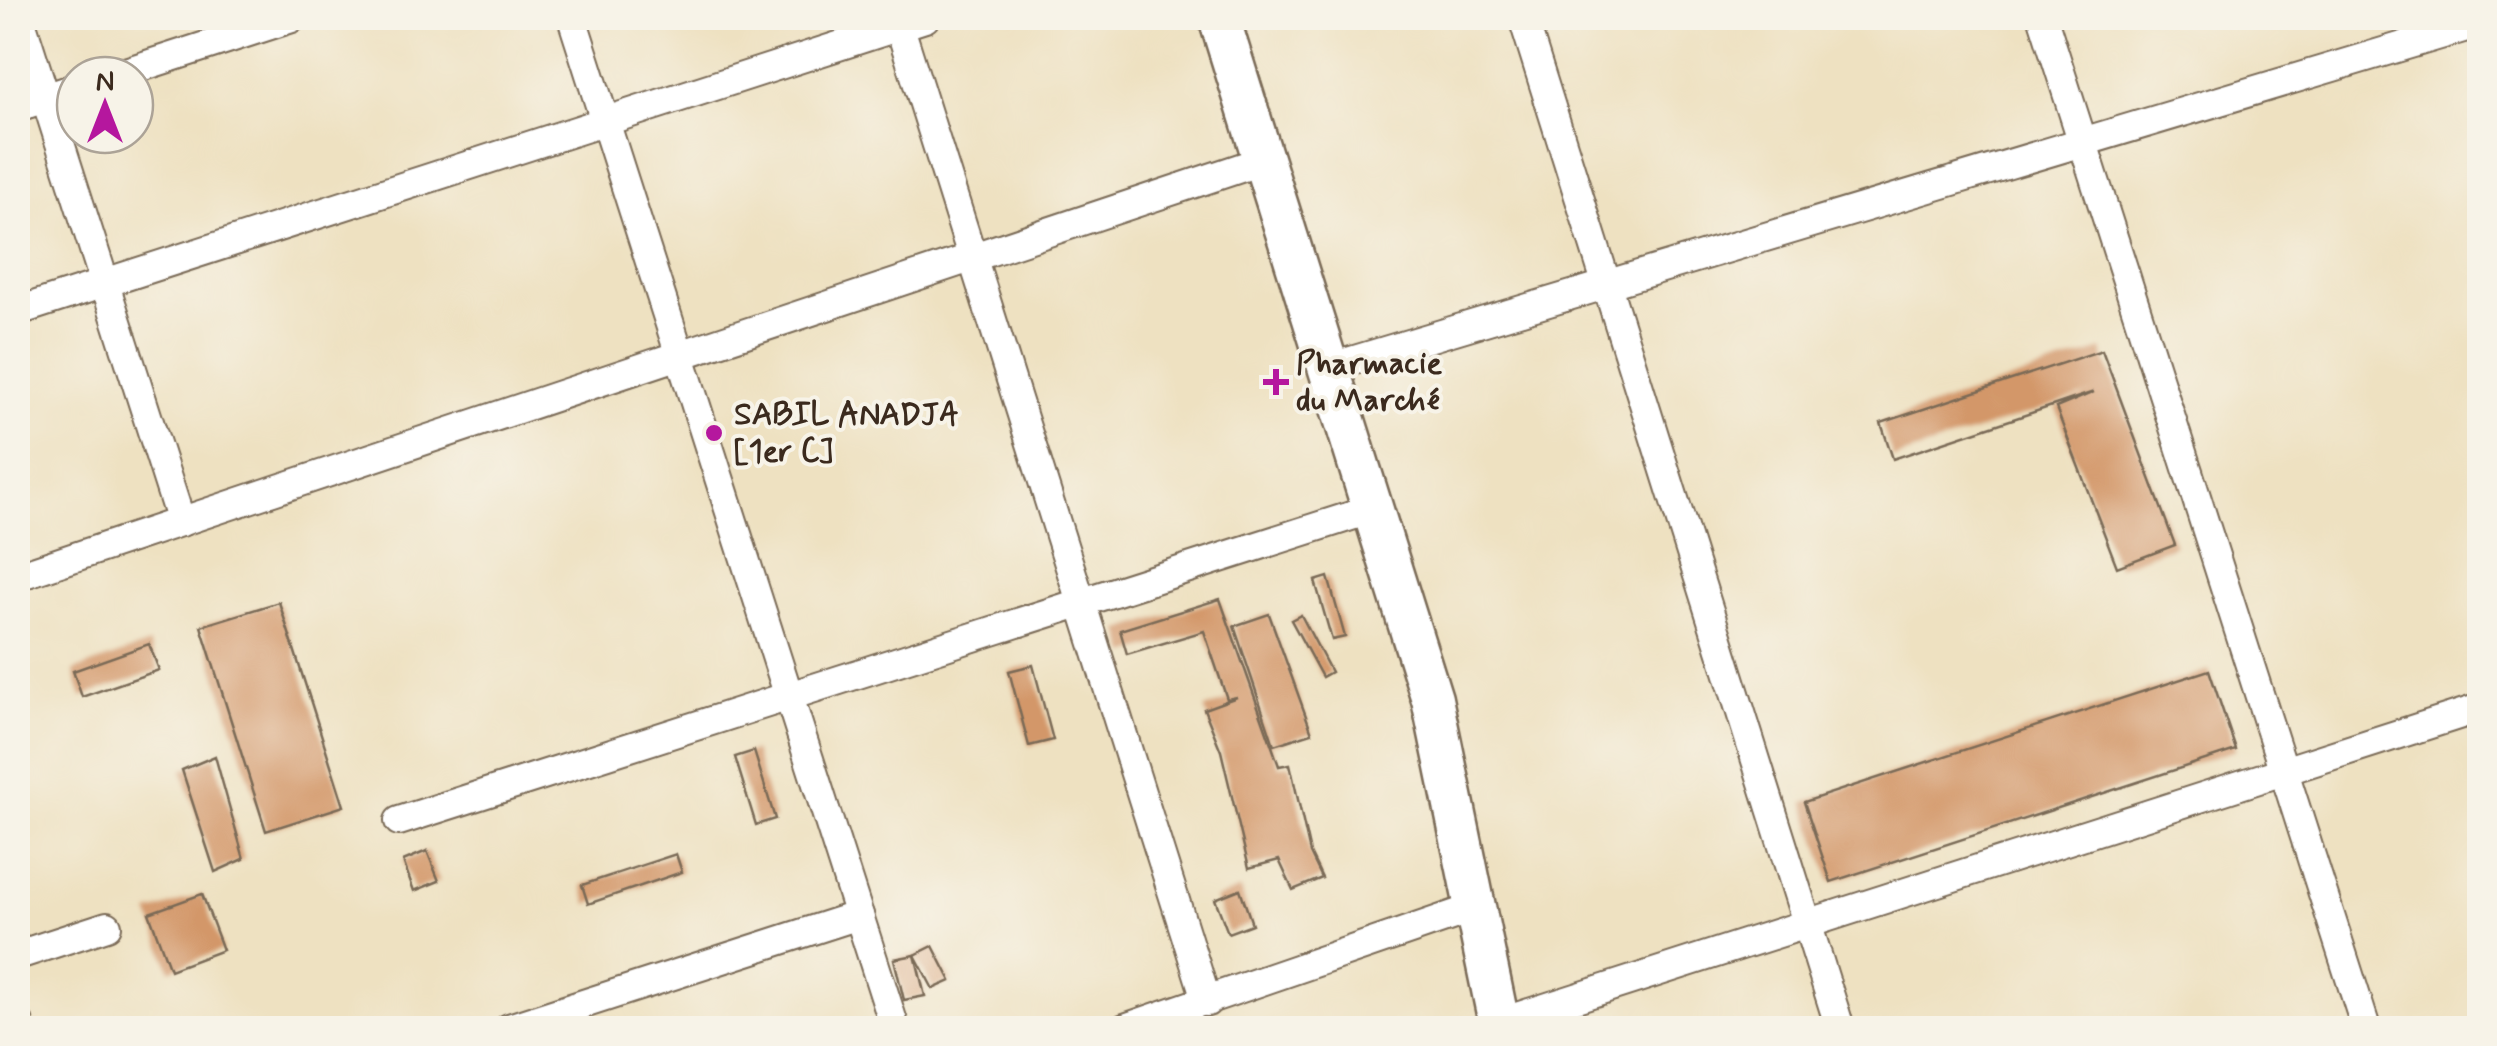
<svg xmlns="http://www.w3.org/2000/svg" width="2497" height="1046" font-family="Mynerve,sans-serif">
<rect width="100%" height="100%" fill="#f7f3e8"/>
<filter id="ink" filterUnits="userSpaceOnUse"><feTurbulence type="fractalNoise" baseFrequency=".01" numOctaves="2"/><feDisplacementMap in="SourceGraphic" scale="20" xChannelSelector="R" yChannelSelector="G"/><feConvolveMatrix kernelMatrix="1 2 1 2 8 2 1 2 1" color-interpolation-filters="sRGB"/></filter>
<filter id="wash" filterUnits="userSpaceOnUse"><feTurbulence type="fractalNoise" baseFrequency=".0048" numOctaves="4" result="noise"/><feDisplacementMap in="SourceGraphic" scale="40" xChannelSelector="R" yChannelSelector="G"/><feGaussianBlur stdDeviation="2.25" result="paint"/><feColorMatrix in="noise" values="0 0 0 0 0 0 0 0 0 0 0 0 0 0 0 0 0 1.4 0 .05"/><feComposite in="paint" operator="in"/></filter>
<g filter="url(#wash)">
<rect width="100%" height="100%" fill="#eee1c1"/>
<g id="blocks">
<g fill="#d39769">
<path d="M2102,350L2175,545L2117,567L2056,408L2094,392L1893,459L1881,423Z"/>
<path d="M1328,577L1345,637L1332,640L1315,581Z"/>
<path d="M1220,599L1279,766L1290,764L1310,853L1322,878L1293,890L1279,860L1249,868L1221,751L1204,709L1237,697L1227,699L1204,631L1127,654L1120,630Z"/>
<path d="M279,602L344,806L266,831L201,626Z"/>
<path d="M1269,614L1312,733L1274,745L1234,626Z"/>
<path d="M1301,615L1331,672L1322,677L1291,620Z"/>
<path d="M149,644L159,670L82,697L73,671Z"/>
<path d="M1033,665L1053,740L1029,746L1009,671Z"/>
<path d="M2209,670L2236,750L1831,882L1804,802Z"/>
<path d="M754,751L775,819L756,825L735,757Z"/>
<path d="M215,756L244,859L215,872L182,770Z"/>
<path d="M427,851L439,881L414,891L403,861Z"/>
<path d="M676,854L682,872L588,904L582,885Z"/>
<path d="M1240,889L1252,924L1228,933L1215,899Z"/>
<path d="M202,894L223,950L170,970L149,913Z"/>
<path d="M933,946L951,981L933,989L915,955Z"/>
<path d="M915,955L925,996L904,1000L894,959Z"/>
</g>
</g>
</g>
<g filter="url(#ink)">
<use href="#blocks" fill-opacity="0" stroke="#7a6a57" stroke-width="2.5"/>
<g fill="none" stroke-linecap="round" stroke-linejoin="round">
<defs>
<g id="minor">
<path d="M20,18L181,522"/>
<path d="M572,18L895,1028"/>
<path d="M897,18L1207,1002"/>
<path d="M1523,18L1840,1028"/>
<path d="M2043,18L2366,1028"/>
<path d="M116,75L292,18"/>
<path d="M18,107L75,88"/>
<path d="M18,311L925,18"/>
<path d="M1328,368L2480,23"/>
<path d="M18,576L1264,160"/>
<path d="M399,821L1373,509"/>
<path d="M18,955L107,926"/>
<path d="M18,1021L20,1028"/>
<path d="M1498,1023L2480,708"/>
<path d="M509,1028L859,915"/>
<path d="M1125,1028L1474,908"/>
</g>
<path id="secondary" d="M1219,18L1432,699L1500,1028"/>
</defs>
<use href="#minor" stroke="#7a6a57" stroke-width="32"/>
<use href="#secondary" stroke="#7a6a57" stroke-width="45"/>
<use href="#minor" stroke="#fff" stroke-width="28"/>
<use href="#secondary" stroke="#fff" stroke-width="40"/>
</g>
</g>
<g fill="#b5179e" stroke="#f7f3e8" stroke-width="4">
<path d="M1271 367h10v10h10v10h-10v10h-10v-10h-10v-10h10z"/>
<circle cx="714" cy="433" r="10"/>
</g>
<g text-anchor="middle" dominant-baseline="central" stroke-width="8" stroke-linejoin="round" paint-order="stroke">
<g font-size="32" font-weight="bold" fill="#3b2a1e" stroke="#f7f3e8" text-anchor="start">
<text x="1296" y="364">Pharmacie<tspan x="1296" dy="37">du Marché</tspan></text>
<text x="734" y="415">SABIL ANADJA<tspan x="734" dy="37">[1er C]</tspan></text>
</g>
</g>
<rect width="2497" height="1046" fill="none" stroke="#f7f3e8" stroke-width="60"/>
<g transform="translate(105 105)"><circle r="48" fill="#f7f3e8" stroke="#aca397" stroke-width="2.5"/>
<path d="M0-8L18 38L0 25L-18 38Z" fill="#b5179e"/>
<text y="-15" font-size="28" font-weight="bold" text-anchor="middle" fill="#3b2a1e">N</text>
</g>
</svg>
